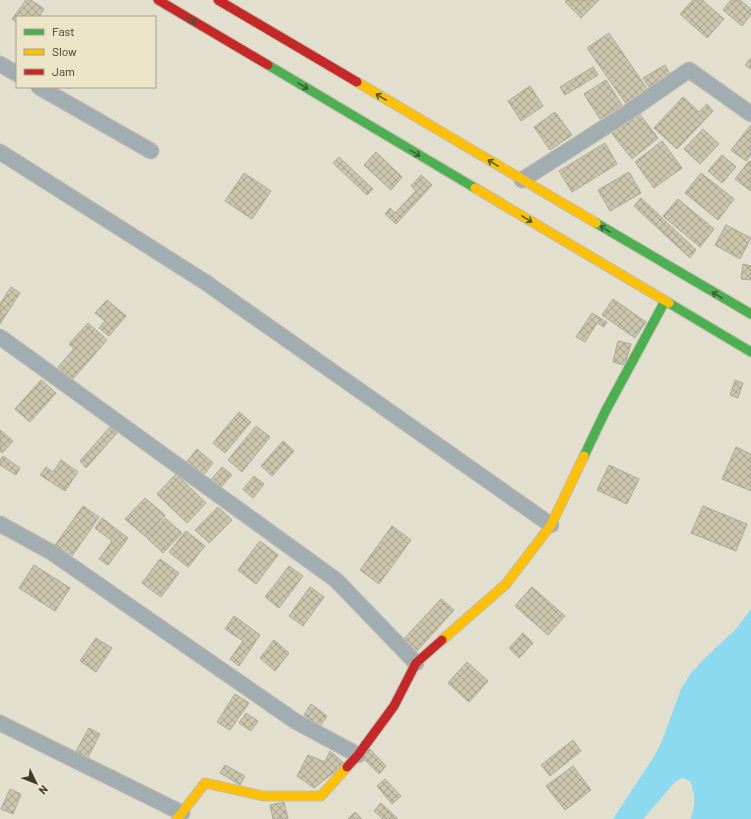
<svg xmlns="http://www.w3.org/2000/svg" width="751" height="819" font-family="Barlow,sans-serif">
<defs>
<pattern id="building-cross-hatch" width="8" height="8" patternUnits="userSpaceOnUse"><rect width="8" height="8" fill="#cbc5ac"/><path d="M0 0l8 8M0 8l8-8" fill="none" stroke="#a6a18c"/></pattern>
</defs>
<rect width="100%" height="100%" fill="#e3dfcf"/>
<path fill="#8bdaef" d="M751,609V819H691C695,804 696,795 690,781L682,778L675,782L643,819H613L655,755L662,741L681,689L691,673L705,658L737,628Z"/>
<g fill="url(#building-cross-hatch)" stroke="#aba99c">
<path d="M26,0H31L44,9L39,17H17V23L12,19Z"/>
<path d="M567,0H599L581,18L565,2Z"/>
<path d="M693,0H702L724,19L707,38L680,14Z"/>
<path d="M731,0H740L751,9V15L742,26L723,10Z"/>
<path d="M609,33L648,90L627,105L587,48Z"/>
<path d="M751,58V69L745,65Z"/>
<path d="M665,65L672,78L651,90L643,78Z"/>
<path d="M593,67L598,75L565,95L560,87Z"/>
<path d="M606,80L622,105L600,119L584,94Z"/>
<path d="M530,86L543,106L521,121L508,101Z"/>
<path d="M683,97L699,112L707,104L713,111L677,149L654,128Z"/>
<path d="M555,112L572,135L550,150L534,127Z"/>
<path d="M638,112L658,138L632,159L611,132Z"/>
<path d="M751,125V155L746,161L731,150Z"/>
<path d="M703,129L719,144L700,164L684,149Z"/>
<path d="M662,141L682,168L654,188L635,162Z"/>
<path d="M605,143L617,164L572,192L559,171Z"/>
<path d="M376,152L402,177L391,190L364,165Z"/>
<path d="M722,155L736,167L722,183L708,171Z"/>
<path d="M339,157L373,189L367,195L333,163Z"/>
<path d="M749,161L751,162V191L735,179Z"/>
<path d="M629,172L641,193L610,211L598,190Z"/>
<path d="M244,173L271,191L252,219L225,201Z"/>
<path d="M701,173L734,199L718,220L685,193Z"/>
<path d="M421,175L432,185L396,224L385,214L390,208L395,213L416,191L411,186Z"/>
<path d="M641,198L696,250L690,258L634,206Z"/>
<path d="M678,199L714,229L700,247L663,216Z"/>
<path d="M726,225L751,238L740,259L715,245Z"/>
<path d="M743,264L751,266V280L741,279Z"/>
<path d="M11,287L20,293L0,324V304Z"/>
<path d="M613,299L646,322L635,338L602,315Z"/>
<path d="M107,300L126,316L109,336L99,328L105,321L95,313Z"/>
<path d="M592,313L607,322L604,327L597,323L585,342L576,337Z"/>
<path d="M88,323L107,340L72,380L58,367L74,349L69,344Z"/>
<path d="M618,341L631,344L625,365L613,362Z"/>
<path d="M41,380L56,393L30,422L15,409Z"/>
<path d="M735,380L743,383L738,398L730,395Z"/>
<path d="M239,412L251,422L225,453L213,443Z"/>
<path d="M256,426L270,437L242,472L228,460Z"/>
<path d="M110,427L117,433L86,468L80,461Z"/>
<path d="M0,430L13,441L2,453L0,451Z"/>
<path d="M283,441L294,451L272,476L261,466Z"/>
<path d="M736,447L751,454V491L722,479Z"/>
<path d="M197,449L213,463L202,477L185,464Z"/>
<path d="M3,456L20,468L16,475L0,465V460Z"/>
<path d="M61,460L78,472L65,491L40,475L46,467L53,472Z"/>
<path d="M609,465L639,479L627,504L597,490Z"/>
<path d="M222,467L232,475L219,489L210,481Z"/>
<path d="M176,474L206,503L187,523L157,494Z"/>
<path d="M254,476L264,484L253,498L243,489Z"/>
<path d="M145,498L165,515L146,537L125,519Z"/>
<path d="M83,506L99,517L70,559L53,548Z"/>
<path d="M703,506L747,524L736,551L691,533Z"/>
<path d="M218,507L232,520L209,543L195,530Z"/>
<path d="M102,518L128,538L108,565L99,559L112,541L95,528Z"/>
<path d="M165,518L182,533L163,553L147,538Z"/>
<path d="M392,526L411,540L379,584L360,570Z"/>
<path d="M186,531L205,546L188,567L169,552Z"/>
<path d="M260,541L278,555L256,584L238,570Z"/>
<path d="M160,559L179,573L161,597L142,583Z"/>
<path d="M34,565L70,588L55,611L19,588Z"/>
<path d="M289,566L303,576L279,608L265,597Z"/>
<path d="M310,587L324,597L303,626L289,616Z"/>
<path d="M532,587L565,616L548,635L515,606Z"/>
<path d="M441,599L454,610L415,653L402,641Z"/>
<path d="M234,616L260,635L239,666L230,659L243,641L225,629Z"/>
<path d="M523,633L533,643L519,658L509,648Z"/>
<path d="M96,638L112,648L96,672L80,661Z"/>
<path d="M274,640L289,653L275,671L260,658Z"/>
<path d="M467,662L488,681L469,702L448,683Z"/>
<path d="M235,694L249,703L230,730L217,722Z"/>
<path d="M311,704L327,716L320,726L304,715Z"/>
<path d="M246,713L258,721L251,731L239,723Z"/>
<path d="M89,728L100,734L86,761L74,755Z"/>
<path d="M573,740L581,751L550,776L541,765Z"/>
<path d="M370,749L386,766L379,774L362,757Z"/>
<path d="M330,751L345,764L314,788L297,776L308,755L325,762Z"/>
<path d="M225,765L245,776L240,785L220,773Z"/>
<path d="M573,766L591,790L565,810L546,786Z"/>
<path d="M385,779L401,796L392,804L377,786Z"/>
<path d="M10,789L21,794L13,814L1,809Z"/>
<path d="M284,802L288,819H273L270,805Z"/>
<path d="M381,803L398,819H383L374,811Z"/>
<path d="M355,812L362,819H348Z"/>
</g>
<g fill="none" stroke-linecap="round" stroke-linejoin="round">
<defs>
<g id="street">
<path d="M0,64L17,74"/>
<path d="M39,87L151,151"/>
<path d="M0,152L205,282L551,525"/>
<path d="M522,180L627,113L689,70L751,114"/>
<path d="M0,337L336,580L416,663"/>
<path d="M0,524L51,552L295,721L358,755"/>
<path d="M0,723L182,813"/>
</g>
<g id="fast">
<path d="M268,65L475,188"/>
<path d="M596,223L751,314"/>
<path d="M669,303L751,352"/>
<path d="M584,456L605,412L665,301"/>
</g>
<g id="slow">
<path d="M357,82L596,223"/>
<path d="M475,188L669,303"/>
<path d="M442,640L506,584L551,525L584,456"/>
<path d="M177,819L205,783L263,796H321L347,767"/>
</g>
<g id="jam">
<path d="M158,0L268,65"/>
<path d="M218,0L357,82"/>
<path d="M347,767L358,755L394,706L416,663L442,640"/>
</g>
</defs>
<use href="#street" stroke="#c0bdb0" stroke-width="17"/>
<use href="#fast" stroke="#c0bdb0" stroke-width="11"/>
<use href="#slow" stroke="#c0bdb0" stroke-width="11"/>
<use href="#jam" stroke="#c0bdb0" stroke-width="11"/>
<use href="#street" stroke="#a2adb1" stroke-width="15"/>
<use href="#fast" stroke="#4caf50" stroke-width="9"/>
<use href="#slow" stroke="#ffc107" stroke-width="9"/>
<use href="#jam" stroke="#c62828" stroke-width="9"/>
</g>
<defs><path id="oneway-shaft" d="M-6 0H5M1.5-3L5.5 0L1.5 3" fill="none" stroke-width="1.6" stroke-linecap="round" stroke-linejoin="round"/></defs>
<g stroke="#415c38">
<use href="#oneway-shaft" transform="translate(191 20) rotate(31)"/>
<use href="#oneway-shaft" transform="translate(303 86) rotate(31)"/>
<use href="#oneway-shaft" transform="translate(381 97) rotate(-149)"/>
<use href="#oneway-shaft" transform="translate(415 153) rotate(31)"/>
<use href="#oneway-shaft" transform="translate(493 163) rotate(-149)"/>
<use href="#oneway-shaft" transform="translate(527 219) rotate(31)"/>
<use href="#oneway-shaft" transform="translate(605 229) rotate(-149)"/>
<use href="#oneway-shaft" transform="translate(717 295) rotate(-150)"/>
</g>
<rect x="16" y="16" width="140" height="72" fill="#ebe4c7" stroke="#a5a08a"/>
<rect x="24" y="29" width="20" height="6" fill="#4caf50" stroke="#a5a08a"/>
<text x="52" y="36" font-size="12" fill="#3c392e">Fast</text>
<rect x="24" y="49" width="20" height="6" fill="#ffc107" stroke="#a5a08a"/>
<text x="52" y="56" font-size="12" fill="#3c392e">Slow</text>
<rect x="24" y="69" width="20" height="6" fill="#c62828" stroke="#a5a08a"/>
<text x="52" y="76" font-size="12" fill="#3c392e">Jam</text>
<g transform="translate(36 783) rotate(133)" stroke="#ebe4c7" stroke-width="3" paint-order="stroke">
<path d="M0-3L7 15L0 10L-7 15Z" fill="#3c392e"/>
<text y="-6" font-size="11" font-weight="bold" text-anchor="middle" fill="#3c392e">N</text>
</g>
</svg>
